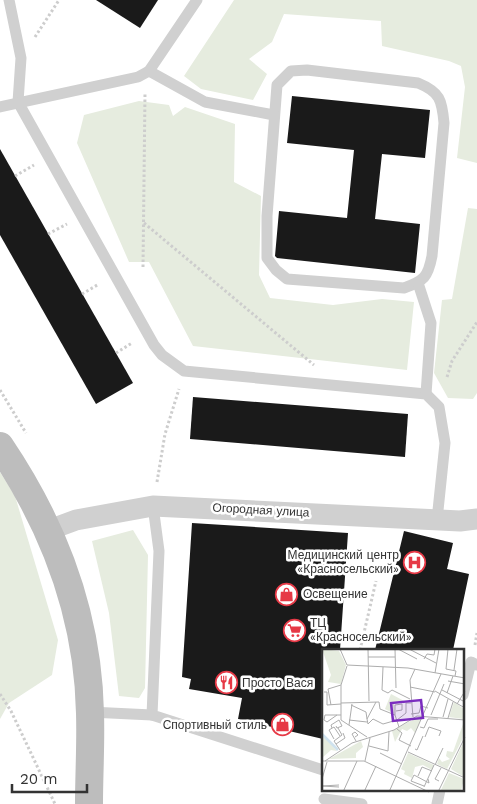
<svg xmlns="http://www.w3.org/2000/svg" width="477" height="804" font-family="'Work Sans',sans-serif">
<rect width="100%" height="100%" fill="#fff"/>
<g fill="#e6ecdf">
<path d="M234,0H477V163L457,158L465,87L461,66L449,61L382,46L381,21L284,14L272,42L249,59L267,74L253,100L201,89L184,76Z"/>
<path d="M139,101L169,105L173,116L185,107L235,124L234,182L261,196L259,275L270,298L333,305L382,299L414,302L407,370L193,346L149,262H129L77,143L84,115Z"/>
<path d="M468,208L477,209V393L473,399L448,398L434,373L442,300L452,299Z"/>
<path d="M0,472L15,496L58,640L52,675L9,703L0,719Z"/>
<path d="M133,530L148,555L145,688L139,698L119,696L109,613L92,541Z"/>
</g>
<g fill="#1a1a1a">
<path d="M96,0H158L140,28Z"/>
<path d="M292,96L430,110L425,158L382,154L375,219L420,224L415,273L277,258L275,256L279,211L347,218L354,150L287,143Z"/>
<path d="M0,149L133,383L96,404L0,235Z"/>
<path d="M193,397L408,414L405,457L190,439Z"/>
<path d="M192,523L348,533L340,650H323V739L238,719L242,698L189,689L191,679L182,677Z"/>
<path d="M404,531L453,543L447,569L469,574L453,650H375Z"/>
</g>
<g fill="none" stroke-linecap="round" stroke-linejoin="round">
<g stroke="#cdcdcd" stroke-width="3" stroke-dasharray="2.5 2.5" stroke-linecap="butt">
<path d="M35,37L59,0"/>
<path d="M15,176L34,165"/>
<path d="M144,223L314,365"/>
<path d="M48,234L67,224"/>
<path d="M143,267L145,93"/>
<path d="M82,294L99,284"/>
<path d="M116,353L132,343"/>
<path d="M447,377L452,361L477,322"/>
<path d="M0,390L26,433"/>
<path d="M157,482L165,434L179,389"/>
<path d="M475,645L477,633"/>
<path d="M360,650L376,581"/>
<path d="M0,694L11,711L55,804"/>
</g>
<g stroke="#d0d0d0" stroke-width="11">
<path d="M9,0L21,58L18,102L154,345L162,355L184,371L426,394L439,407L445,443L437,520"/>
<path d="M307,70L418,83C440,92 442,100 444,123L432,256C428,277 424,281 404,288L287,279L276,270L267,258V216L277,85L291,71Z"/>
<path d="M149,71L205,102L274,115"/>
<path d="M0,107L138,77L149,71L197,0"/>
<path d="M418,283L431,323L426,394"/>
<path d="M153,506L159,551L152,715L323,770"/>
<path d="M463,695L471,662L477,665"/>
<path d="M90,712L152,715"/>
<path d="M324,799L362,804"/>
<path d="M437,804L440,790"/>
</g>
<path stroke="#d0d0d0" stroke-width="21" d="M49,530L76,520L153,506L460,521L477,519"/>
<path stroke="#bdbdbd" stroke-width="28" d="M0,446C54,526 88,615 90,713C91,743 89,774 89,804"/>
</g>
<defs>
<symbol id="hospital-ring" viewBox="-11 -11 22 22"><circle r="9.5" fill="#fff" stroke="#e63946" stroke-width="1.5"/><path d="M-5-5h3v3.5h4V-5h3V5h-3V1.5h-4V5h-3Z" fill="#e63946"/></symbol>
<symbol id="shop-ring" viewBox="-11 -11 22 22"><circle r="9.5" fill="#fff" stroke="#e63946" stroke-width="1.5"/><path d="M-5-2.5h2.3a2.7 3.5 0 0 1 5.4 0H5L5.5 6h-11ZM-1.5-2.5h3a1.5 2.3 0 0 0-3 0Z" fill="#e63946"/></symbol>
<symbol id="supermarket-ring" viewBox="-11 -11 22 22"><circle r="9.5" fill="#fff" stroke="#e63946" stroke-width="1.5"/><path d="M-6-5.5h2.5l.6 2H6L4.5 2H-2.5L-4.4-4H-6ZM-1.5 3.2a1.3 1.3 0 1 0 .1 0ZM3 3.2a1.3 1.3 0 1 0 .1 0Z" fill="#e63946"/></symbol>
<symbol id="restaurant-ring" viewBox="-11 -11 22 22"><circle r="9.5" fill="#fff" stroke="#e63946" stroke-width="1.5"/><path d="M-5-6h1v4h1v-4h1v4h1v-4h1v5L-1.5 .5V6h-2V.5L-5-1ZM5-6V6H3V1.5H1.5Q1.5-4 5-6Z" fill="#e63946"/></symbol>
</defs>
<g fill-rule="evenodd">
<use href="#hospital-ring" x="402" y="550" width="25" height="25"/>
<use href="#shop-ring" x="274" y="582" width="25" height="25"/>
<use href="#supermarket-ring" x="282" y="618" width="25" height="25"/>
<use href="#restaurant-ring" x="214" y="670" width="25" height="25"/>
<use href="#shop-ring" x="270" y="712" width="25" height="25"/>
</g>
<g text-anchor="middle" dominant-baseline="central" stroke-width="5" stroke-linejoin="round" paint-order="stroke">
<g font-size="12" fill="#333" stroke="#fff">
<text transform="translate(261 510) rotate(3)">Огородная улица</text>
</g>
<g font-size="12" fill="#333" stroke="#fff" text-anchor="start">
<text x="399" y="555" text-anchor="end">Медицинский центр<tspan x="399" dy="14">«Красносельский»</tspan></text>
<text x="303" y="594">Освещение</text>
<text x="310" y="623">ТЦ<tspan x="310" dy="14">«Красносельский»</tspan></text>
<text x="242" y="683">Просто Вася</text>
<text x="267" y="725" text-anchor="end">Спортивный стиль</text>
</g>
</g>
<g transform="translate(322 649)">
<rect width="142" height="142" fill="#fff"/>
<path d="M0,0L17,2L24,16L19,35L6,33L9,26ZM69,45L84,53L72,55L73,65L63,60ZM132,53L142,60L141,70L127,68ZM96,68L99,70L93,84L89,79L85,82L80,80L73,93L70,82ZM141,75L140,91L125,120L115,115L117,109L120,113L128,110L124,107L125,102L131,103ZM0,85L15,102L9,101L0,109ZM39,92L41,98L34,104V109L7,110ZM142,92V128L129,120ZM86,104L112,116L110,121L101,116L93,118L90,129L82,125L83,122L79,120ZM127,124L142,130L139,142L118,143Z" fill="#e6ecdf"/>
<path fill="none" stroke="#cfe2ee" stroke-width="2.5" d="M0,85L16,101"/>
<path fill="none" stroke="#adadad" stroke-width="1" d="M18,0L25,16M46,0L47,52M73,0L74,39M76,0L95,10M87,0L114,14M126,0L124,20L134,22L133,27M46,8H73M102,10L105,5L112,6L113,0M25,16L86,19L143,29M25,17L19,36V71L45,88M61,18L60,41L66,44L70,41L88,50M132,21L135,0M113,24L117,0M126,32L143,35M88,38L113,43M120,41L143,53M113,42L143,59M2,43H5V56L19,55M125,44L131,27M54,53L45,70L46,75L51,70L61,75L75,71L84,64V54H89M19,54L57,53L58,60L73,66L77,78M135,55L143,42M9,56L6,40L19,36M29,56L44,63L45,70M89,65L97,64L99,57L106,59M15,66L5,73L2,71L3,66H19M73,66V56L80,55V61L74,62M109,66L122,35M91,68L88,31L93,20M121,68L126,50M126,69L131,53M27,71L45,73M27,76L30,55M98,78L102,79L106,70H116M10,79L9,76L17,71L20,77L15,79L14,77M16,79L20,86L12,92L18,101M75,80L80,84L77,91L89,97M33,88L36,86L33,83L30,85L34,92M103,88L107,78L119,82L117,87M12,90L7,81L12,78L18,87M14,95L23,89L21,84M47,97L66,102L67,83M93,100L95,101L101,87M86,103L143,129M58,104L80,115M1,112H42L107,143M3,112L30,94L72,81L95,67L143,71M43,112L48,89M113,116L121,99M96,127L100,118L110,122M0,130L5,113M117,132L113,130L119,119M0,137L17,138M0,137L17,136M102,137L89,132L92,126L107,134L106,130M102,138L112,116M21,143L35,112M42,143L54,117M67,143L119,25M116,143L143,88"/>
<path fill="#7b2cbf" fill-opacity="0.15" stroke="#7b2cbf" stroke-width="2.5" d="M99,51L101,69L71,72L69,54Z"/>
<rect width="142" height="142" fill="none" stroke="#333" stroke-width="2.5"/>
</g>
<path d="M12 784v8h75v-8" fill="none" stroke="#333333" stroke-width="2.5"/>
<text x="20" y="784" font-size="15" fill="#333333" stroke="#ffffff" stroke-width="4" paint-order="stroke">20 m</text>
</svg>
